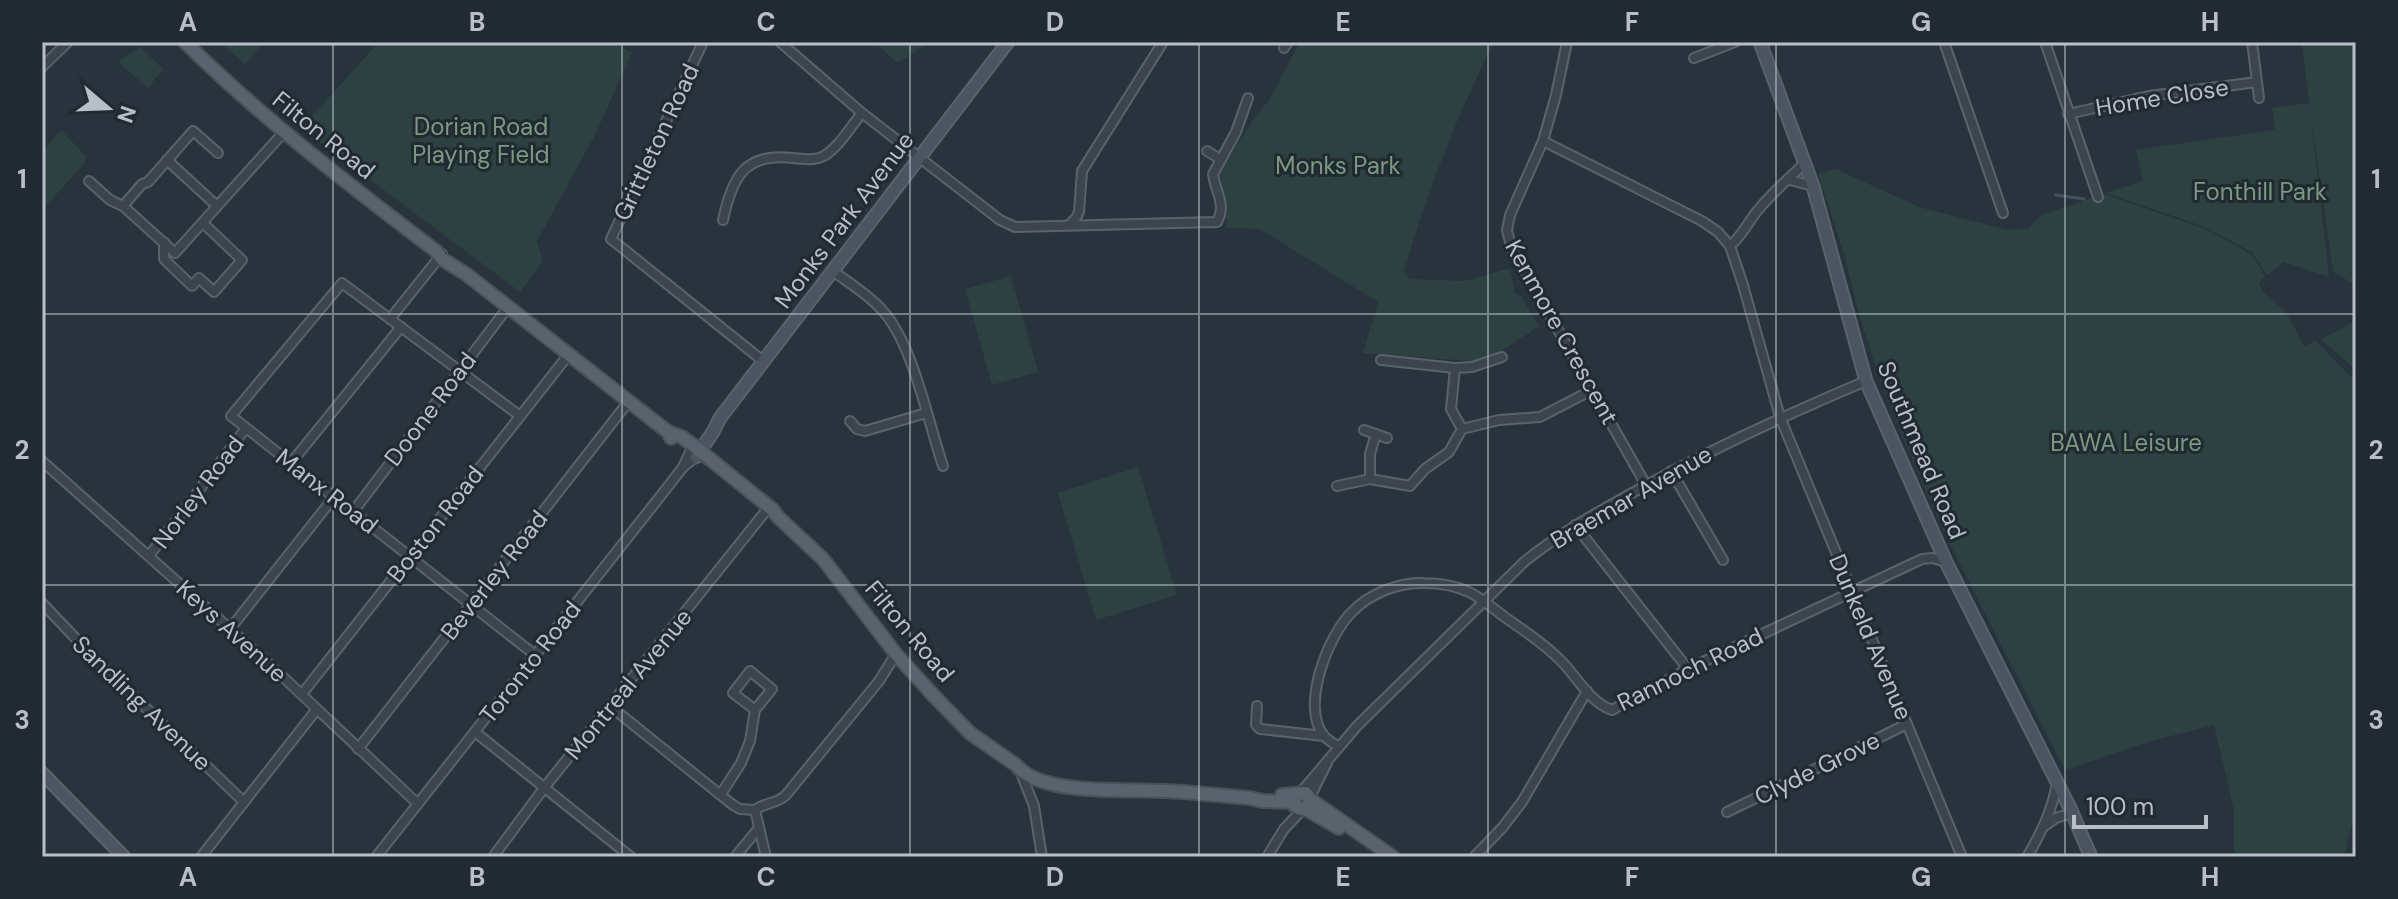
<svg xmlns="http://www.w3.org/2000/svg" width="2398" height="899" font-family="'DM Sans',sans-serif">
<rect width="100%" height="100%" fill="#28333d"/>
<g fill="#2d4140">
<path d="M224,42H258L262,45L245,64L222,44Z"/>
<path d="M379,42H614L632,53L595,135L537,241L543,261L520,292L301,128Z"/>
<path d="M874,42H929L898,63Z"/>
<path d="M1300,42H1494C1457,115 1427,192 1404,271L1410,279L1465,281L1510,268L1515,293L1521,296L1539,326L1502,351L1470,361L1363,353L1378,302L1260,229L1226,228L1227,205L1219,173L1253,120L1269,100Z"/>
<path d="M2302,42H2356V286L2333,271L2311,117L2329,277L2284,262L2267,275L2253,253L2205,227L2105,193L2143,181L2136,150L2275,130L2272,108L2309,103Z"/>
<path d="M140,47L163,69L148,88L118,62Z"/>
<path d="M61,130L87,157L83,165L42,210V151Z"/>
<path d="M1836,169L1919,207L2008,230L2029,228L2041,215L2104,194L2208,230L2253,255L2265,276L2259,283L2263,292L2286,312L2304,346L2316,341L2356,382V807L2344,857H2238L2234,849V810L2214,725L2151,741L2065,770L1946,537L1902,436L1879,377L1860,318L1843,251L1818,174Z"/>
<path d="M1011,276L1038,372L992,385L965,289Z"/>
<path d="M2356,319V370L2321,339L2348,325Z"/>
<path d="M1138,467L1177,595L1096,620L1058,493Z"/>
</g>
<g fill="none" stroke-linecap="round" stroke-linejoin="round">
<path stroke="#415264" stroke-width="3" d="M2056,195L2084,199"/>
<defs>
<g id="street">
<path d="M703,42L611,239L763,361"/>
<path d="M780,42L862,113L1000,220L1015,227L1217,222C1227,205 1215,191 1213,174L1236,132L1248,98"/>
<path d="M1567,42L1556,95L1543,141L1510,215L1507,230L1511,247L1646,485"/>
<path d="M1944,42L2003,213"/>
<path d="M2045,42L2098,197"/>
<path d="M2252,42L2259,98"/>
<path d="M1284,48L1288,42"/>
<path d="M1694,58L1735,42"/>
<path d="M42,67L68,42"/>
<path d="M2068,114L2149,96L2257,82"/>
<path d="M1543,141L1702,221L1718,232L1730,246L1743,285L1780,417L1962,857"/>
<path d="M1207,151L1220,159"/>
<path d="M218,153L193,131L148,182L142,184L123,206L175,253L283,133"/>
<path d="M167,160L217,206"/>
<path d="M1790,180L1813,186"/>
<path d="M89,181L110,200L123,206"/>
<path d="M723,220C732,177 745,152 793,158C804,159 814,161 824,156C839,147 851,126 862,113"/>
<path d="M1069,225L1076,218L1079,212L1082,171L1163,42"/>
<path d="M164,242V259L192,286L199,278L214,292L242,260L203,223"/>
<path d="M1730,246C1742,236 1748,222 1758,210C1772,193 1789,178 1805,163"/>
<path d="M833,271C849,283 869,295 882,310C913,343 928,422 943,466"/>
<path d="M390,319L442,254"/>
<path d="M1381,360L1455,368L1472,367L1502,357"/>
<path d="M1455,368L1451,409L1462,429"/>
<path d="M520,416L342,283L231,416L535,655"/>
<path d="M850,421L857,429L865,431L926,413"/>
<path d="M1364,430L1387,438"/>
<path d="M42,461L266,661L418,804"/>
<path d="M291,463L401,327"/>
<path d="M683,467L690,452"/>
<path d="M1671,471L1723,560"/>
<path d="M1370,479V454L1376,434"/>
<path d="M1337,486L1370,479L1410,486L1425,469L1449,452L1462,429L1499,420L1540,417L1592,390"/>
<path d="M353,512L508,307"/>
<path d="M1575,525L1688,669"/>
<path d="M149,556L246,428"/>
<path d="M42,603L99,663L244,802"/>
<path d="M230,629L334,497"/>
<path d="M302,694L569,354"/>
<path d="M610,706L733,805L740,809L755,810"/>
<path d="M1257,706L1256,725L1260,729L1324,736"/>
<path d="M475,732L631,857"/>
<path d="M1339,747C1334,744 1328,740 1324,736C1300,707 1328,635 1352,612C1369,594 1398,582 1424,583C1440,583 1457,586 1471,593C1484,600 1495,610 1506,618C1526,632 1547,646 1564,664C1578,679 1591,703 1612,710L1688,669L1922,559L1933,558L1946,562"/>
<path d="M358,749L629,401"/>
<path d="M1021,773L1034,806L1042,857"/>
<path d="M1301,792L1357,726L1524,562C1561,532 1601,510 1643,487C1716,447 1790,413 1866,381"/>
<path d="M721,794L741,763L750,741L755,710L772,689L750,671L733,693L755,710"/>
<path d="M1310,797L1327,763"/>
<path d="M755,810C765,802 777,804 786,795L879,681L896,654"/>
<path d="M755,810L766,857"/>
<path d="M1727,812L1907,724"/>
<path d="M2046,825L2056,818L2072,813"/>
<path d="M201,857L317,709"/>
<path d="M376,857L666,489L683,467L696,457"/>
<path d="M493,857L544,788L765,512"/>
<path d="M735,857L758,829"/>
<path d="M1267,857L1284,829L1303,809"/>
<path d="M1474,857L1502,828L1522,802L1587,691"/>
<path d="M2027,857C2041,833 2053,809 2057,782"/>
</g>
<g id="secondary">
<path d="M1760,42L1813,186L1866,381L1946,562L2070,808L2091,857"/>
<path d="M696,457L713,432L720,418L1008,42"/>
<path d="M42,773L124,857"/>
</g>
<g id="primary">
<path d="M185,42C263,119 349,185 436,251L442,259L466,274L668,432L671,438"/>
<path d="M668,432L682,437L694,446L773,510L778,517L823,559L896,654L933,695L970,733L1016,765C1040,796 1127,789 1164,791C1193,792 1222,796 1250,798L1262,801L1293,802"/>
<path d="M1282,795L1306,793L1310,799L1309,805L1304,809L1298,808L1294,805V797"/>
<path d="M1311,800L1393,857"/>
<path d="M1306,809L1339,828"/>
</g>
</defs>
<use href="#street" stroke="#5a626b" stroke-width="12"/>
<use href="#secondary" stroke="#5a626b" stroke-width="15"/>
<use href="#primary" stroke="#485059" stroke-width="16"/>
<use href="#street" stroke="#3c444d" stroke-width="8"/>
<use href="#secondary" stroke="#4b5460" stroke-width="11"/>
<use href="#primary" stroke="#5a636d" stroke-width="12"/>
</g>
<path fill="none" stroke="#b8bfc8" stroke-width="2" stroke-opacity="0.55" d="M333,42V857M622,42V857M910,42V857M1199,42V857M1488,42V857M1776,42V857M2065,42V857M42,314H2356M42,585H2356"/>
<g text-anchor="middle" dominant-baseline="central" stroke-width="6" stroke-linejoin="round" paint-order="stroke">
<g font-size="24" fill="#b8bfc8" stroke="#212932">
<text transform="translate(2162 97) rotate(-9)">Home Close</text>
<text transform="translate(324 135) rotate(39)">Filton Road</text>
<text transform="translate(656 142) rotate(-65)">Grittleton Road</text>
<text transform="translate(844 220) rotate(-53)">Monks Park Avenue</text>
<text transform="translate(1562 332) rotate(61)">Kenmore Crescent</text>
<text transform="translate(430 409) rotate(-53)">Doone Road</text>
<text transform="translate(1922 450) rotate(67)">Southmead Road</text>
<text transform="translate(327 491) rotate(38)">Manx Road</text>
<text transform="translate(198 492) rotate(-53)">Norley Road</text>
<text transform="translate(1631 497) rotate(-30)">Braemar Avenue</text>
<text transform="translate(435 524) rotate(-52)">Boston Road</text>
<text transform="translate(494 575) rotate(-52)">Beverley Road</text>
<text transform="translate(232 631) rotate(42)">Keys Avenue</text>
<text transform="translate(910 631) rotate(50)">Filton Road</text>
<text transform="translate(1871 637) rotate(67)">Dunkeld Avenue</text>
<text transform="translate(530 662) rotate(-52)">Toronto Road</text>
<text transform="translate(1690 669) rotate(-26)">Rannoch Road</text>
<text transform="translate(628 684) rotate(-51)">Montreal Avenue</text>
<text transform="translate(142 703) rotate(44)">Sandling Avenue</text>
<text transform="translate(1817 768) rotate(-26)">Clyde Grove</text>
</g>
<g font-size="24" fill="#7a9b7f" stroke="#212932">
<text x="481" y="126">Dorian Road<tspan x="481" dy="28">Playing Field</tspan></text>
<text x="1338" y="165">Monks Park</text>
<text x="2260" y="191">Fonthill Park</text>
<text x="2126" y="442">BAWA Leisure</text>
</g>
</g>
<rect width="2398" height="899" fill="none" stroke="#212932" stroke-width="88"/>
<g transform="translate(108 108) rotate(109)" stroke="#212932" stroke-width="6" paint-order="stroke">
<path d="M0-6L14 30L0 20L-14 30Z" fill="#b8bfc8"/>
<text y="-12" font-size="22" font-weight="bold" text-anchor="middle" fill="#b8bfc8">N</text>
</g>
<path d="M2074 815v12h132v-12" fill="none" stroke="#b8bfc8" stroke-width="4"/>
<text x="2086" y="815" font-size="24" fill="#b8bfc8" stroke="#212932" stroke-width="6" paint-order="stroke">100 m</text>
<rect x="44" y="44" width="2310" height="811" fill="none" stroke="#b8bfc8" stroke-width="3"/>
<g font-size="26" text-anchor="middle" font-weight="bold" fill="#b8bfc8">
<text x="188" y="31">A</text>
<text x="477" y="31">B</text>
<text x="766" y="31">C</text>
<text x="1055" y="31">D</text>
<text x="1343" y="31">E</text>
<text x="1632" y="31">F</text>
<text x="1921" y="31">G</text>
<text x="2210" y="31">H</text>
<text x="22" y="188">1</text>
<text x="2376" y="188">1</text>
<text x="22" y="459">2</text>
<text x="2376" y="459">2</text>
<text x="22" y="729">3</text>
<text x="2376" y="729">3</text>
<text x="188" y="886">A</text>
<text x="477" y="886">B</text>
<text x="766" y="886">C</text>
<text x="1055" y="886">D</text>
<text x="1343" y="886">E</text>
<text x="1632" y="886">F</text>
<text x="1921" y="886">G</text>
<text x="2210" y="886">H</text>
</g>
</svg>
